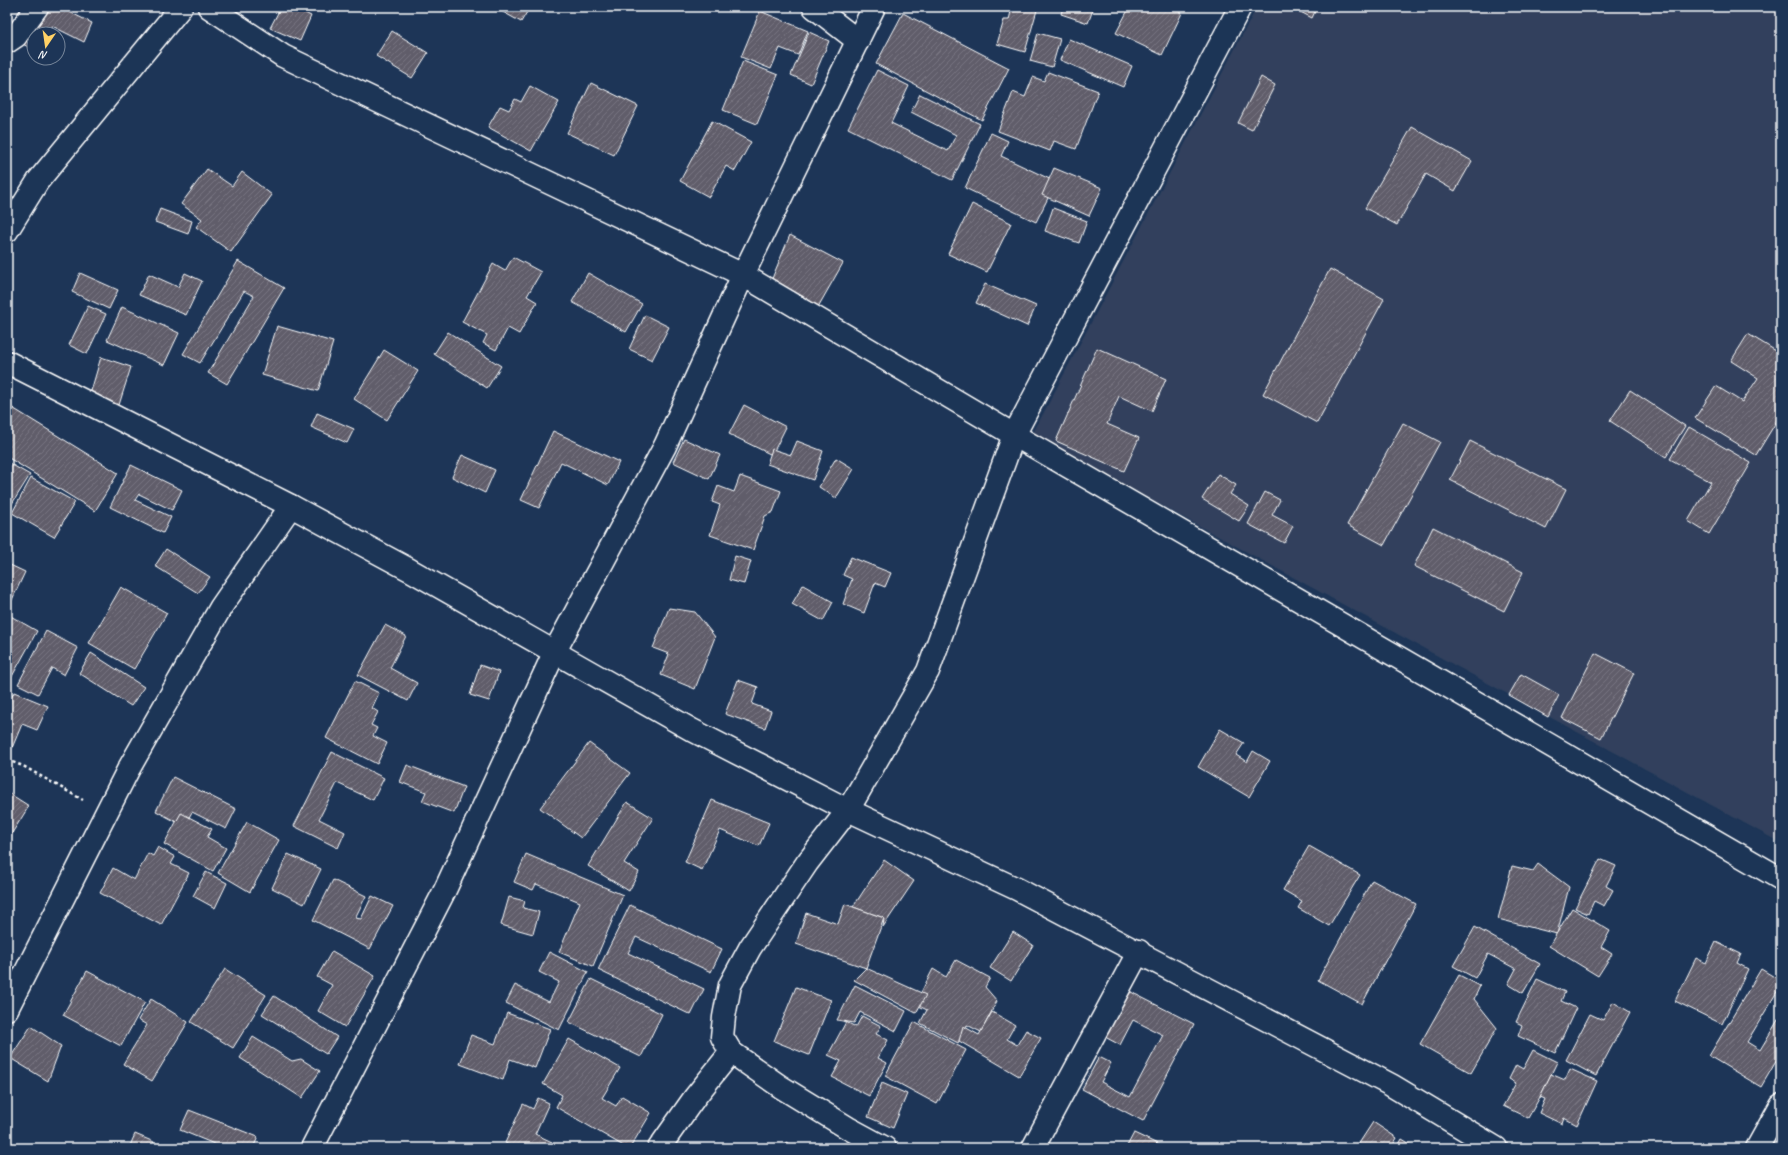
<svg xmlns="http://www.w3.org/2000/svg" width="1788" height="1155" font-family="Caveat,sans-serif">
<defs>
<pattern id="building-hatch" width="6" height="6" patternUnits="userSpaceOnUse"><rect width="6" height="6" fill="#605d6b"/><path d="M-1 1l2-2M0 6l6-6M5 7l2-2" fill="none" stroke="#787581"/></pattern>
</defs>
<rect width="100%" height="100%" fill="#1d3557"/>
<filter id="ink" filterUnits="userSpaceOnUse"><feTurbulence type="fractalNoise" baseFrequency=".025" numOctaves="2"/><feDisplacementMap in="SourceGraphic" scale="8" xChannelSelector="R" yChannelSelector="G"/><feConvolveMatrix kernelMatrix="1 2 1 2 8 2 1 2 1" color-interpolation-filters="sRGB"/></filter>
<g filter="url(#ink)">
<path fill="#31415d" d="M1257,7H1781V843L1032,435Z"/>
<g fill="url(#building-hatch)" stroke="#fff">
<path d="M35,7H59L92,23L84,42L52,26L48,34H34V50L19,42Z"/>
<path d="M281,7H293L311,16L300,41L270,28Z"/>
<path d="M494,7H530L521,22Z"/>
<path d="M1012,7H1027L1037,10L1025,52L997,44L1004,20H1009Z"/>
<path d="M1063,7H1094L1088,23L1061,14Z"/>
<path d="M1123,7H1169L1182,13L1162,55L1116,33L1128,10Z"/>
<path d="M1291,7H1317L1312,18Z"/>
<path d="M760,11L808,31L798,55L780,48L771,69L741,57Z"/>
<path d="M903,13L1009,68L982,120L876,64Z"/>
<path d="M392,31L428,53L412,78L376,56Z"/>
<path d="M809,32L829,41L811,84L791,75Z"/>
<path d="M1038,33L1060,39L1052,67L1030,61Z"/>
<path d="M1069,39L1132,66L1123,87L1060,60Z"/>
<path d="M743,61L778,75L757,124L723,110Z"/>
<path d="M877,70L909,86L891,123L948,151L956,135L911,112L920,94L980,124L952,180L848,128Z"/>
<path d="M1048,72L1098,91L1076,149L1054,141L1050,151L998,131L1013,92L1025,97L1033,77L1044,81Z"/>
<path d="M1261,77L1275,85L1252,130L1238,123Z"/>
<path d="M591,83L638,106L614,155L567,133Z"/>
<path d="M530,86L559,102L531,151L488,127L500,106L509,110L515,99L521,102Z"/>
<path d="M712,121L751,142L735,171L726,166L709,197L680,181Z"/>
<path d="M1412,127L1472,161L1455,191L1426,174L1397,225L1365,208Z"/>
<path d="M991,133L1008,141L1001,156L1056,182L1036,222L965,188Z"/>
<path d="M1054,168L1102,188L1089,216L1042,195Z"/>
<path d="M207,169L232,186L242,172L272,195L231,252L196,227L202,219L181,204Z"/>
<path d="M972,204L1011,223L987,272L948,254Z"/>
<path d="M1053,208L1087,221L1079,243L1045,231Z"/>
<path d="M160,209L192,221L188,234L155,222Z"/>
<path d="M790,235L843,263L818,307L771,281Z"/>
<path d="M513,257L541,272L527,296L537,302L519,334L508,328L496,350L483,343L487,335L462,322L493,264L505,271Z"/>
<path d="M238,261L284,288L227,384L208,373L254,296L244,291L200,363L183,354Z"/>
<path d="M1330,269L1384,299L1317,423L1263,394Z"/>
<path d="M80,273L118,290L109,309L72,292Z"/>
<path d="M185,273L202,281L186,315L139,295L149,274L178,287Z"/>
<path d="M588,273L642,304L626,332L572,302Z"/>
<path d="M985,284L1036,306L1027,326L976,303Z"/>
<path d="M88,306L106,314L87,354L69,345Z"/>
<path d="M122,307L179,333L164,365L107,340Z"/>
<path d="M645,315L669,327L652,360L629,349Z"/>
<path d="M277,326L333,342L318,391L262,375Z"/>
<path d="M448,332L501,366L487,388L434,354Z"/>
<path d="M1748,334L1781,354V414L1756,455L1695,418L1716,386L1742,402L1758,378L1731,361Z"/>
<path d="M1097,348L1166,379L1152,411L1119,396L1107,424L1139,438L1124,471L1056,441Z"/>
<path d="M384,350L418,371L387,420L354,399Z"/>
<path d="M101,357L131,367L118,408L89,398Z"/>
<path d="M1630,390L1685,426L1666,457L1610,421Z"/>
<path d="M744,405L786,427L772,455L729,434Z"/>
<path d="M11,407L118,473L95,511L7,457V413Z"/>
<path d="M317,413L354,429L347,443L311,427Z"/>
<path d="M1403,423L1440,442L1384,545L1347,525Z"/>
<path d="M1689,427L1751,463L1709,534L1688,521L1711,482L1670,459Z"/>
<path d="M553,431L619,462L608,485L561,462L539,508L521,500Z"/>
<path d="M684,439L720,455L709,479L673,462Z"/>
<path d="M797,441L823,451L813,480L767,464L772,449L791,455Z"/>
<path d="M1470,441L1566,489L1546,529L1450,480Z"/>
<path d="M462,455L495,470L485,493L452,477Z"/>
<path d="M836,458L854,469L836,498L819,487Z"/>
<path d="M7,462L30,475L8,510L7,509Z"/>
<path d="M131,465L182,490L172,510L139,494L135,500L171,517L163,533L110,507Z"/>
<path d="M1218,474L1236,485L1230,494L1249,506L1239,521L1202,499Z"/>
<path d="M740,476L781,491L773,512L765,516L753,550L710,535L720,505L712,502L718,486L734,492Z"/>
<path d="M31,478L75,502L54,537L12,513Z"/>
<path d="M1265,492L1280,500L1272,515L1293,526L1284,543L1248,524Z"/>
<path d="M1433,527L1523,572L1504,611L1414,566Z"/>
<path d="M166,549L210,577L198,593L155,566Z"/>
<path d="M735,556L751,561L744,584L729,580Z"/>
<path d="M851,557L891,573L885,587L875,583L864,613L843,604L852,579L843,575Z"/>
<path d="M8,564L25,572L11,602L7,600Z"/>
<path d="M803,585L833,602L823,621L792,604Z"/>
<path d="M121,587L167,613L134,669L89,643Z"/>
<path d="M669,608L695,612L715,637L695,689L661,675L669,654L653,648Z"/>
<path d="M7,614L37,631L10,680L7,678Z"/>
<path d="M385,625L406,636L390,668L417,683L408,701L358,675Z"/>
<path d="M46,631L78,648L64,675L52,668L38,694L18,684Z"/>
<path d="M91,653L144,687L131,706L79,673Z"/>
<path d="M1595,653L1634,673L1601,738L1562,718Z"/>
<path d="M480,665L499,672L489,701L470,695Z"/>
<path d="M1521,674L1559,695L1548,717L1509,695Z"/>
<path d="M738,680L758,687L752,704L771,711L765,728L725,714Z"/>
<path d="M355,681L379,693L372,708L378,712L371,725L377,728L373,736L387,743L377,764L326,738Z"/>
<path d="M14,692L48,706L37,730L22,724L7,760V708Z"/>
<path d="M1220,729L1244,743L1236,755L1247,762L1253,751L1270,761L1249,797L1198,767Z"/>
<path d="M589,743L630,773L581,838L540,808Z"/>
<path d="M332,752L384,778L373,800L337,783L319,819L345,832L338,848L294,826Z"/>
<path d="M407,765L464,787L454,813L422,801L426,792L400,782Z"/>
<path d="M173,777L236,809L226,829L192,812L184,826L156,811Z"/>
<path d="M7,792L29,806L7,841Z"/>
<path d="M712,800L769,823L759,846L720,830L702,870L685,862Z"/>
<path d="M627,802L653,818L624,863L639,872L629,891L588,866Z"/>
<path d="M181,813L212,829L207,837L226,848L213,871L164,844Z"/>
<path d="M247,822L279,840L250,892L218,873Z"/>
<path d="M1309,846L1360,875L1329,926L1298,908L1302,901L1283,890Z"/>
<path d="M158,847L175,857L171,864L189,873L161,925L100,893L113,868L134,880L148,853L153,856Z"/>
<path d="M288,854L321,869L304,904L272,888Z"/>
<path d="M526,854L623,895L593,966L559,952L580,902L536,884L533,890L514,882Z"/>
<path d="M1600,859L1616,866L1606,886L1613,890L1604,906L1594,901L1588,914L1575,908Z"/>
<path d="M884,860L914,881L883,927L884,918L853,907Z"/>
<path d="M1538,864L1569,887L1557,934L1498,919L1512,866L1533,871Z"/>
<path d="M206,872L227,883L215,908L193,896Z"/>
<path d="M333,880L366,896L355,918L361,919L372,896L393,906L370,949L313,920Z"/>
<path d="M1372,880L1416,904L1362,1004L1318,980Z"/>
<path d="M509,897L525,901L523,908L539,912L533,934L501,925Z"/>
<path d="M845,904L884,918L866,968L796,944L806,913L838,924Z"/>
<path d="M630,905L722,949L711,972L636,937L628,953L704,989L691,1015L598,970Z"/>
<path d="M1572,908L1610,931L1601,947L1612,954L1598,976L1549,946Z"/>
<path d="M1475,927L1540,964L1523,993L1508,984L1516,969L1488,954L1475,978L1453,966Z"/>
<path d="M1013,932L1033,945L1011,981L990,968Z"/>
<path d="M1716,942L1741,954L1737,963L1748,969L1722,1024L1675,1001L1696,958L1706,963Z"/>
<path d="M332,951L375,976L345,1027L318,1011L332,985L317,977Z"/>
<path d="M549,952L588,972L559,1030L506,1003L515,985L549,1002L559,982L539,972Z"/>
<path d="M956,960L990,978L985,987L997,1001L981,1032L967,1025L958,1043L920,1023L927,1010L915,1004L933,969L946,977Z"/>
<path d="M866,968L926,995L916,1013L854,980Z"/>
<path d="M225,969L266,995L233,1048L191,1022Z"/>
<path d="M1761,969L1781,981V985L1747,1042L1760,1050L1781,1015V1053L1761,1087L1709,1056Z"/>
<path d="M87,971L145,1002L121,1046L63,1015Z"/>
<path d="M1459,975L1480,986L1474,999L1497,1028L1471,1073L1420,1044Z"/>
<path d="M591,979L662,1014L641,1057L569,1022Z"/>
<path d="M1537,979L1565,992L1561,1001L1576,1008L1555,1053L1518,1036L1522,1025L1516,1022Z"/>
<path d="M855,985L906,1011L896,1031L860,1012L854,1023L837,1020Z"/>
<path d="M796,987L831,1000L809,1055L774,1041Z"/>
<path d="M1129,991L1194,1024L1143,1121L1082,1089L1099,1057L1111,1063L1101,1082L1130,1097L1163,1035L1133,1020L1120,1045L1105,1037Z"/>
<path d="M274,996L337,1037L326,1054L262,1014Z"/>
<path d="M151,999L188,1022L152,1081L123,1064L147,1025L138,1020Z"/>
<path d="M1613,1002L1630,1012L1596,1076L1566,1060L1590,1014L1603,1020Z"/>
<path d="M992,1012L1015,1025L1007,1039L1017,1045L1026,1030L1041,1038L1019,1076L959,1041L963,1026L979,1035Z"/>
<path d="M507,1013L550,1029L535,1068L510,1059L503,1080L460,1064L471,1035L495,1044Z"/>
<path d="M862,1016L881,1026L876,1034L888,1040L878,1058L887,1063L869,1096L832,1077L841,1061L828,1055L846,1022L856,1027Z"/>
<path d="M914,1022L966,1050L937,1104L885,1076Z"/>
<path d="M31,1026L61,1046L48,1081L10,1058Z"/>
<path d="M253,1037L292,1061L301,1059L320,1071L302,1098L240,1058Z"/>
<path d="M569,1039L620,1068L602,1098L616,1106L622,1096L651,1113L630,1148H627L556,1107L562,1095L543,1084Z"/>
<path d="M1533,1050L1557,1062L1540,1097L1528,1118L1503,1106L1516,1083L1509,1079L1516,1065L1523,1069Z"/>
<path d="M1570,1069L1597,1081L1577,1125L1564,1118L1562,1124L1539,1113L1545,1099L1540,1097L1551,1074L1565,1080Z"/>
<path d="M882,1083L907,1094L893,1128L868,1117Z"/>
<path d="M538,1098L549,1103L535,1134L552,1142L549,1148H515L505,1143L523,1104L533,1109Z"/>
<path d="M189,1110L258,1137L253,1148H224L180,1130Z"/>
<path d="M1373,1122L1397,1138L1391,1148H1356Z"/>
<path d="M1134,1133L1166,1148H1126Z"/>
<path d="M135,1134L154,1142L152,1148H129Z"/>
<path d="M1402,1139L1417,1148H1397Z"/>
<path d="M786,1142L796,1148H784Z"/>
</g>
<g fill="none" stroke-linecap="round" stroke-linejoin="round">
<defs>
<g id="minor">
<path d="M209,7L283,56L743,275L1014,435L1781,879"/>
<path d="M814,7L858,41"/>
<path d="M7,42L16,36L37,7"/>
<path d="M7,231L38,181L181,7"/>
<path d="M7,362L291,506L410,570L692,730L848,810L1017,889L1391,1085L1496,1148"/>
<path d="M7,1009L128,770L221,607L291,506"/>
<path d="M312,1148L445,890L555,651L665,446L743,275L874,7"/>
<path d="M659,1148L695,1097L731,1052"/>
<path d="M885,1148L848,1128L781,1087L731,1052L722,1037L724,1017L730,985L750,948L807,863L848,810L928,671L1014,435L1240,7"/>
<path d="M1033,1148L1139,951"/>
<path d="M1757,1148L1781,1105"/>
</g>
</defs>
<use href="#minor" stroke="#fff" stroke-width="25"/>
<path stroke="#fff" stroke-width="2.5" stroke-dasharray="3 3" stroke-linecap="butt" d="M7,760L23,766L83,800"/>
<use href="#minor" stroke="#1d3557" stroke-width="22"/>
</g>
</g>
<rect width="1788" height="1155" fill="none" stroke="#1d3557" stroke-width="24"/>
<rect x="12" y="12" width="1764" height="1131" fill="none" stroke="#fff" stroke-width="1.5" filter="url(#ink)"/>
<g transform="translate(46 46) rotate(193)"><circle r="19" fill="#1d3557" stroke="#77869a"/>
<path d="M0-3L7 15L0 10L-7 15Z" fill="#ffd166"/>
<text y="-6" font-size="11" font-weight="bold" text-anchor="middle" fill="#ffffff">N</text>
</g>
</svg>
